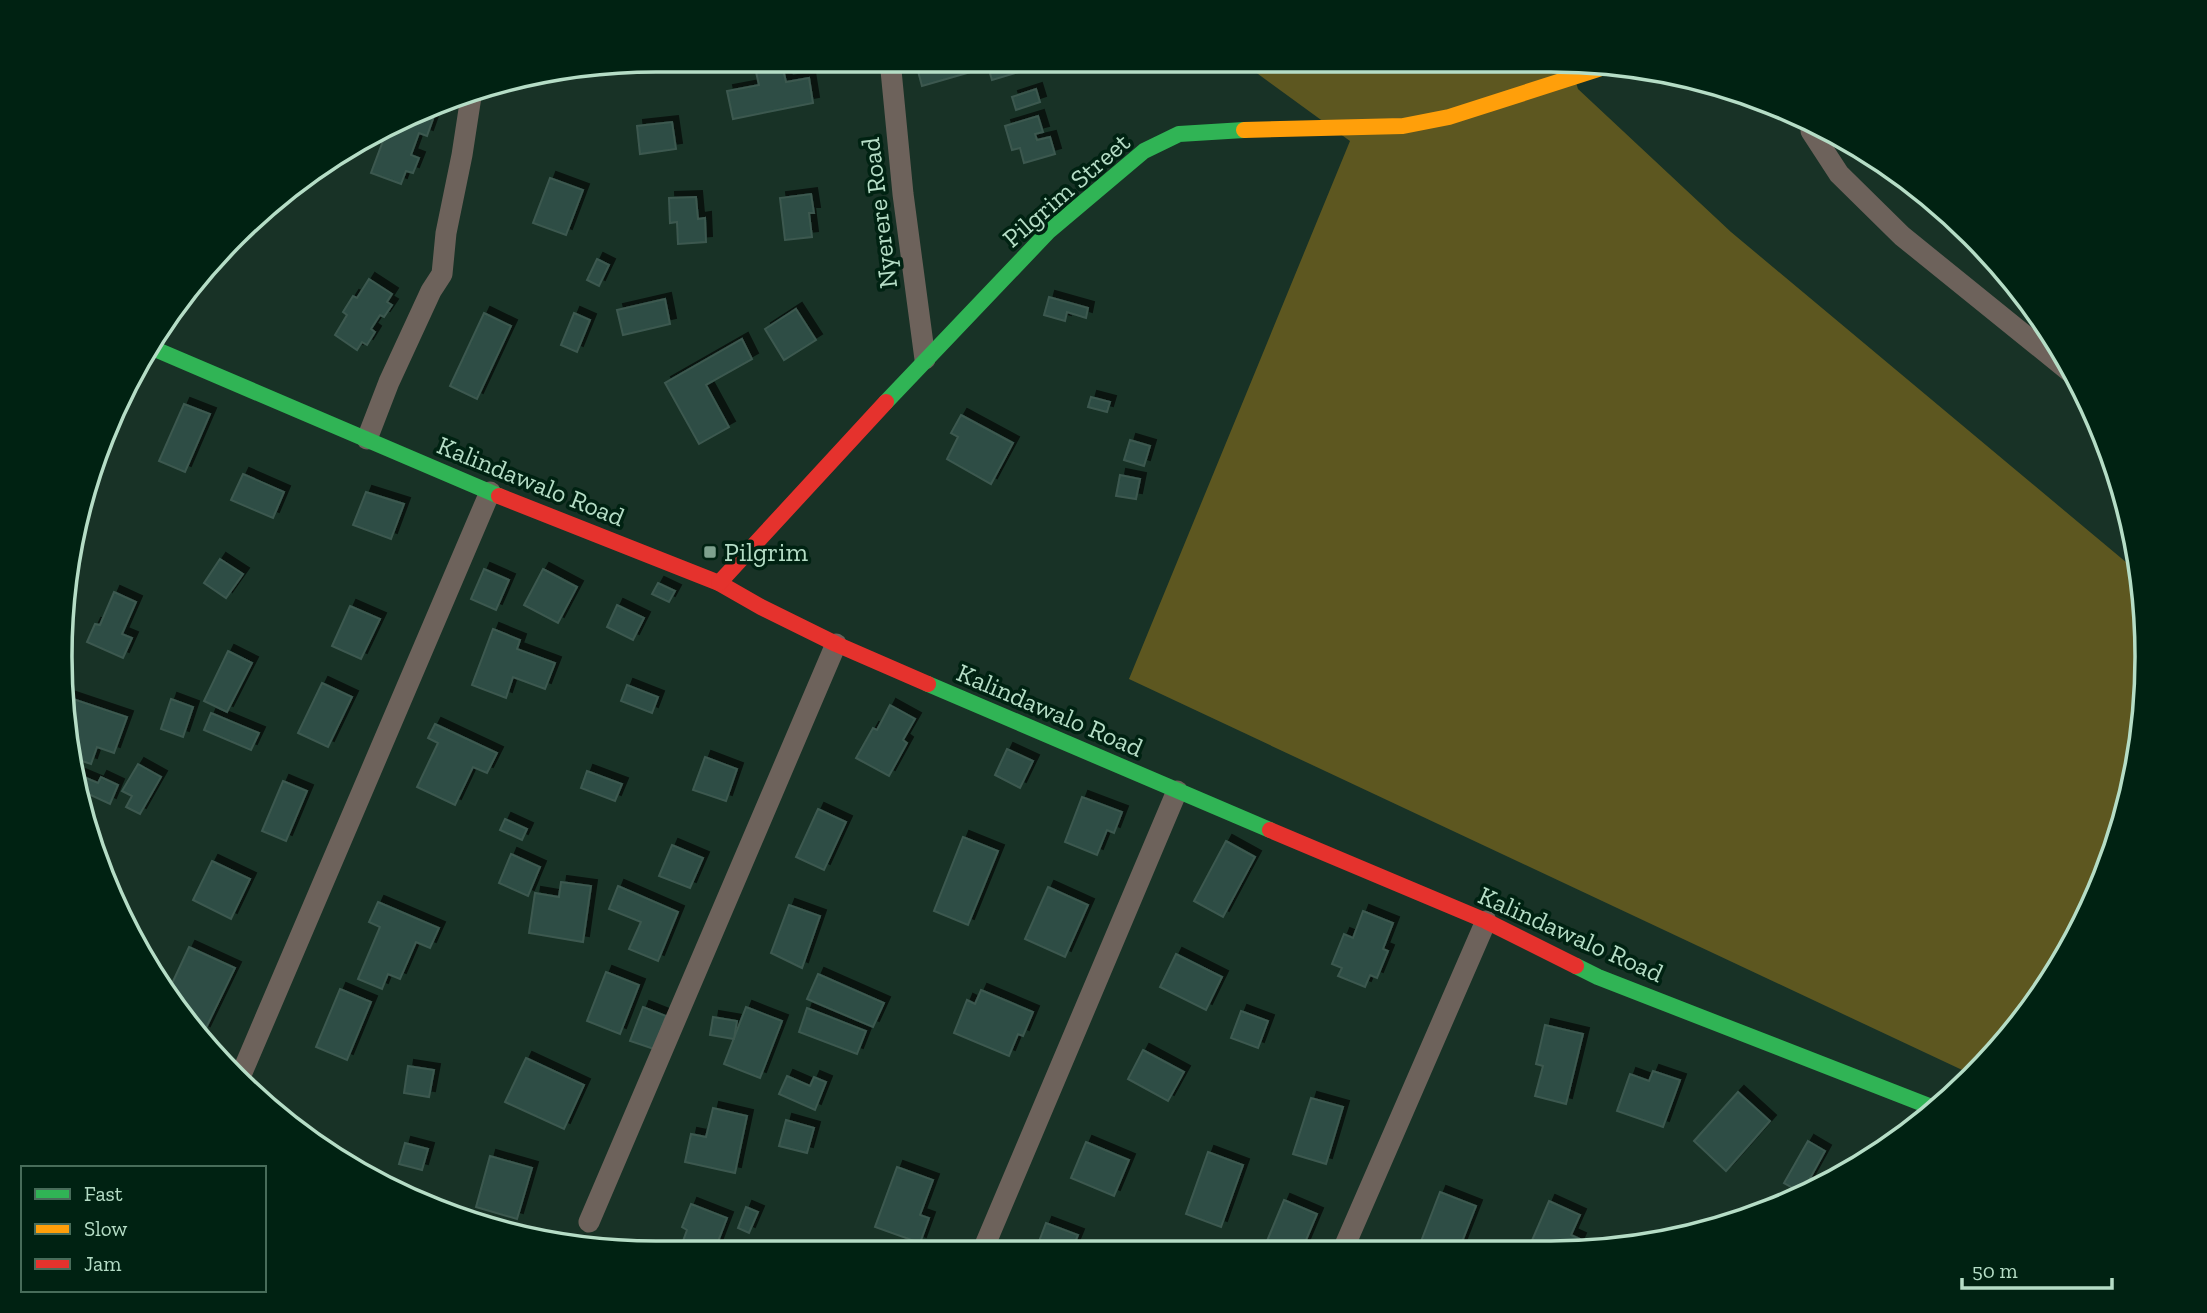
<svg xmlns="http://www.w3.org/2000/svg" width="2207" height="1313" font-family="'Zilla Slab',serif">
<defs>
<filter id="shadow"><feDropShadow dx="6" dy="-6" stdDeviation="0" flood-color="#0009"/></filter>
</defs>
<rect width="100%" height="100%" fill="#183226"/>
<path fill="#5d5720" d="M1251,60L1569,61L1578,89L1731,232L2139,573L2147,656L2136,773L2102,885L2047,988L1975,1076L1129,679L1350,141L1254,71Z"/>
<g fill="#2d4e44" stroke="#3c5950" stroke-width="2" filter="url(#shadow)">
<path d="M773,60H781L786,82L809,78L813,103L733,119L727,91L759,85L754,63Z"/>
<path d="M915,60H971L974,71L922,86Z"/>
<path d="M986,60H1018L1022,71L992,80Z"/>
<path d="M1036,89L1040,102L1016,110L1012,97Z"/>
<path d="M427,111L425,117L433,119L427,136L419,133L411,155L419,158L413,173L406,171L401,184L371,173L386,133Z"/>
<path d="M1038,116L1043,132L1035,134L1037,140L1050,137L1055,154L1024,163L1020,148L1012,150L1005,126Z"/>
<path d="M672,122L676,149L640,154L637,126Z"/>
<path d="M550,178L583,190L566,235L533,223Z"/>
<path d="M811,194L814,213H809L812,237L785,240L780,198Z"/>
<path d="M696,197L698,219L705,218L706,242L678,244L677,222L670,223L669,198Z"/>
<path d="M597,259L609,265L599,286L587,280Z"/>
<path d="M369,279L392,294L387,302L392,305L384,317L380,315L371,329L375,332L367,345L362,342L357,350L335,335L347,315L343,312L353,296L357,298Z"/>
<path d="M1049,297L1088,308L1086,318L1067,312L1065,321L1044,315Z"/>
<path d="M665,299L670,324L623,335L617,310Z"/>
<path d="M796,309L816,340L784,360L765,329Z"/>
<path d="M484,313L511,326L477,399L450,386Z"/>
<path d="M574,313L590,320L577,352L561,345Z"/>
<path d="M742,339L752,359L706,385L729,427L699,444L665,383Z"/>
<path d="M1091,397L1110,402L1107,412L1088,407Z"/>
<path d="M184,404L210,414L185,472L159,461Z"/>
<path d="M961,415L1013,443L991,484L947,459L958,437L951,433Z"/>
<path d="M1130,440L1150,446L1144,466L1124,460Z"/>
<path d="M243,474L284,492L273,518L231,500Z"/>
<path d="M1120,475L1140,479L1136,499L1116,496Z"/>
<path d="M366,492L404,504L391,539L353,525Z"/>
<path d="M220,559L243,574L226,598L204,583Z"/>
<path d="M484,569L509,580L496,610L471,599Z"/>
<path d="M543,569L577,587L558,623L524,605Z"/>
<path d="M658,583L675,591L669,602L652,594Z"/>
<path d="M114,592L136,602L122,634L132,638L123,658L87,642L95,624L100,625Z"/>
<path d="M617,605L644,618L633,640L607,627Z"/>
<path d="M350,606L380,619L361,659L332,646Z"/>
<path d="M493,629L520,640L517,649L555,663L545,689L513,677L506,698L472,685Z"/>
<path d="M228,651L252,663L227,712L204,701Z"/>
<path d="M322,683L352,697L328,747L298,733Z"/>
<path d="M627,685L658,697L652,713L621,701Z"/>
<path d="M67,697L127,717L114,753L97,747L91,764L76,759Z"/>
<path d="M171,699L193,707L183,737L161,729Z"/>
<path d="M890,705L915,719L903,740L907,743L889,776L856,758L873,728L877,730Z"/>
<path d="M211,713L259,733L251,750L204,730Z"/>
<path d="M435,724L497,753L487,773L473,767L455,805L417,787L438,743L428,738Z"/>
<path d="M1007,749L1033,761L1020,788L995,775Z"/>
<path d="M705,757L737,769L726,801L693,790Z"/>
<path d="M138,764L161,777L140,814L126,807L132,796L122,791Z"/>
<path d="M587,771L622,784L615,801L581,788Z"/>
<path d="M79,775L98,783L101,777L118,785L110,804L82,791Z"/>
<path d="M283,781L307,791L286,841L262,831Z"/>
<path d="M1082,797L1122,812L1114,833L1107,830L1097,855L1065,842Z"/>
<path d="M818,809L846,822L824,870L796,857Z"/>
<path d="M505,819L527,829L522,840L500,830Z"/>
<path d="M963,837L998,851L968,925L934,911Z"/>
<path d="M1226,841L1255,857L1223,917L1194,901Z"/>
<path d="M672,845L703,858L690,888L659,876Z"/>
<path d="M511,854L540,867L528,896L499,883Z"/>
<path d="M212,861L250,879L231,919L193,900Z"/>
<path d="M561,882L591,886L583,942L529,933L535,893L559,897Z"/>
<path d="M618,886L678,912L658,961L629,949L641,922L609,909Z"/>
<path d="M1048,887L1088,905L1065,957L1025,939Z"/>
<path d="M378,902L439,928L430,948L416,942L400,979L388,974L382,989L358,979L380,927L369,922Z"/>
<path d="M789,905L820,916L802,968L771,953Z"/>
<path d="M1363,911L1393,923L1383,949L1388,951L1377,978L1370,975L1365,987L1338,976L1342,968L1332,964L1344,934L1353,938Z"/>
<path d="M189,947L235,968L204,1032L183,1020L168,992Z"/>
<path d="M1176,954L1222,977L1206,1010L1160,987Z"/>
<path d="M606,972L639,985L620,1034L587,1021Z"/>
<path d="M818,974L884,1003L873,1027L807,999Z"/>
<path d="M340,989L371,1002L347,1060L316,1047Z"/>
<path d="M981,990L1033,1012L1023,1036L1018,1034L1009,1056L954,1033L967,1000L975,1004Z"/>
<path d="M643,1007L666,1016L654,1049L630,1041Z"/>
<path d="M746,1007L782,1021L760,1078L724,1064Z"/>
<path d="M807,1008L866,1031L857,1054L799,1032Z"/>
<path d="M1241,1011L1268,1021L1258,1048L1231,1038Z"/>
<path d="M713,1017L737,1021L734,1039L710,1035Z"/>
<path d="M1545,1025L1583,1034L1566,1104L1535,1096L1543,1066L1536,1064Z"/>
<path d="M1143,1050L1184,1072L1168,1101L1128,1079Z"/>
<path d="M526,1058L584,1085L564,1129L505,1102Z"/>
<path d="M408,1066L434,1070L429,1097L404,1093Z"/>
<path d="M1653,1071L1680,1080L1663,1127L1617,1111L1630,1074L1649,1081Z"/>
<path d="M787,1076L810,1086L814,1077L826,1082L815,1110L779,1094Z"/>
<path d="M1738,1092L1770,1121L1726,1171L1694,1141Z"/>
<path d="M1311,1098L1343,1107L1326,1164L1293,1154Z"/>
<path d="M713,1108L747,1116L735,1173L685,1162L691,1134L706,1137Z"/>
<path d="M786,1120L814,1128L807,1153L779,1146Z"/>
<path d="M1808,1141L1825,1151L1802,1193L1784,1183Z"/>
<path d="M1086,1142L1129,1160L1114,1196L1071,1178Z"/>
<path d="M405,1143L428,1149L422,1170L399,1164Z"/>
<path d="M1208,1152L1243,1165L1221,1227L1186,1214Z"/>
<path d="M490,1156L532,1168L517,1219L476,1207Z"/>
<path d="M897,1167L933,1180L920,1215L929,1218L920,1243L875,1227Z"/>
<path d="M1440,1192L1476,1206L1458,1252H1417Z"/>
<path d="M1284,1200L1317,1214L1301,1252H1295L1267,1241Z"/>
<path d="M1549,1201L1580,1215L1571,1235L1580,1239L1574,1252H1527Z"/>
<path d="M691,1204L727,1218L714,1252H679L687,1230L682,1227Z"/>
<path d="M746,1207L758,1212L749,1233L738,1228Z"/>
<path d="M1046,1223L1078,1235L1071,1252H1035Z"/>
</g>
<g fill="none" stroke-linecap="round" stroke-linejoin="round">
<g stroke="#6d625b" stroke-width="21">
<path d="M890,60L903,194L925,359"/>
<path d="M1811,125V131L1839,174L1902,236L2074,375"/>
<path d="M367,439L389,382L431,291L442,274L446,233L462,155L472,90"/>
<path d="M241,1075L490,492"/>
<path d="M589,1222L836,644"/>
<path d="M982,1252L1177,791"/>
<path d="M1342,1252L1486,921"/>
</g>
<g stroke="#30b455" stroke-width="16">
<path d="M150,347L499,496"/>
<path d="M886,402L1048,232L1144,151L1179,134L1244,130"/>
<path d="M928,684L1270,830"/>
<path d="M1576,966L1598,977L1934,1108"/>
</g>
<path stroke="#ff9f0a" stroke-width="16" d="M1244,130L1403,126L1449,117L1611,65"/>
<g stroke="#e5322d" stroke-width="16">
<path d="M499,496L719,583L761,607L836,644L928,684"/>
<path d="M719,583L886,402"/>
<path d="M1270,830L1486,921L1576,966"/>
</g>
</g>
<rect fill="#7ea18e" stroke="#002212" stroke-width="2.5" x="703" y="545" width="14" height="14" rx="3.5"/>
<g text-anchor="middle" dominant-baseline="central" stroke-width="7" stroke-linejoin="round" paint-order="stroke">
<g font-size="26" fill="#b5ddc6" stroke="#002212">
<text transform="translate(1066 190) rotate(-41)">Pilgrim Street</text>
<text transform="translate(879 213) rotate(-97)">Nyerere Road</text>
<text transform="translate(531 481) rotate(22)">Kalindawalo Road</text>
<text transform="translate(1050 710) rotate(23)">Kalindawalo Road</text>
<text transform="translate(1571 934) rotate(24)">Kalindawalo Road</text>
</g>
<g font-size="26" fill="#b5ddc6" stroke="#002212" text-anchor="start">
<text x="724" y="552">Pilgrim</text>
</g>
</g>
<path d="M0 0H2207V1313H0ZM656 72H1551A584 584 0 0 1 2135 656V657A584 584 0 0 1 1551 1241H656A584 584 0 0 1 72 657V656A584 584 0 0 1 656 72Z" fill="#002212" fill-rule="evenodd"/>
<path fill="none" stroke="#b5ddc6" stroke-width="3.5" d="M656 72H1551A584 584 0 0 1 2135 656V657A584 584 0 0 1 1551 1241H656A584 584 0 0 1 72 657V656A584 584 0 0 1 656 72Z"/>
<rect x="21" y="1166" width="245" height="126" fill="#002212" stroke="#486d5a" stroke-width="2"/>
<rect x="35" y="1189" width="35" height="10" fill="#30b455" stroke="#486d5a" stroke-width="2"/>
<text x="84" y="1201" font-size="21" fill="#b5ddc6">Fast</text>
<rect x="35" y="1224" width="35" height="10" fill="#ff9f0a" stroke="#486d5a" stroke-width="2"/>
<text x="84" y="1236" font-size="21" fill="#b5ddc6">Slow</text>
<rect x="35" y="1259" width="35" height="10" fill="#e5322d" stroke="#486d5a" stroke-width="2"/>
<text x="84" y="1271" font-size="21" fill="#b5ddc6">Jam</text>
<path d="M1962 1278v10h150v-10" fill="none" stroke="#b5ddc6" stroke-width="3.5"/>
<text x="1972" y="1278" font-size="21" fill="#b5ddc6" stroke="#002212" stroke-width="5" paint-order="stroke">50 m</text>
</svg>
